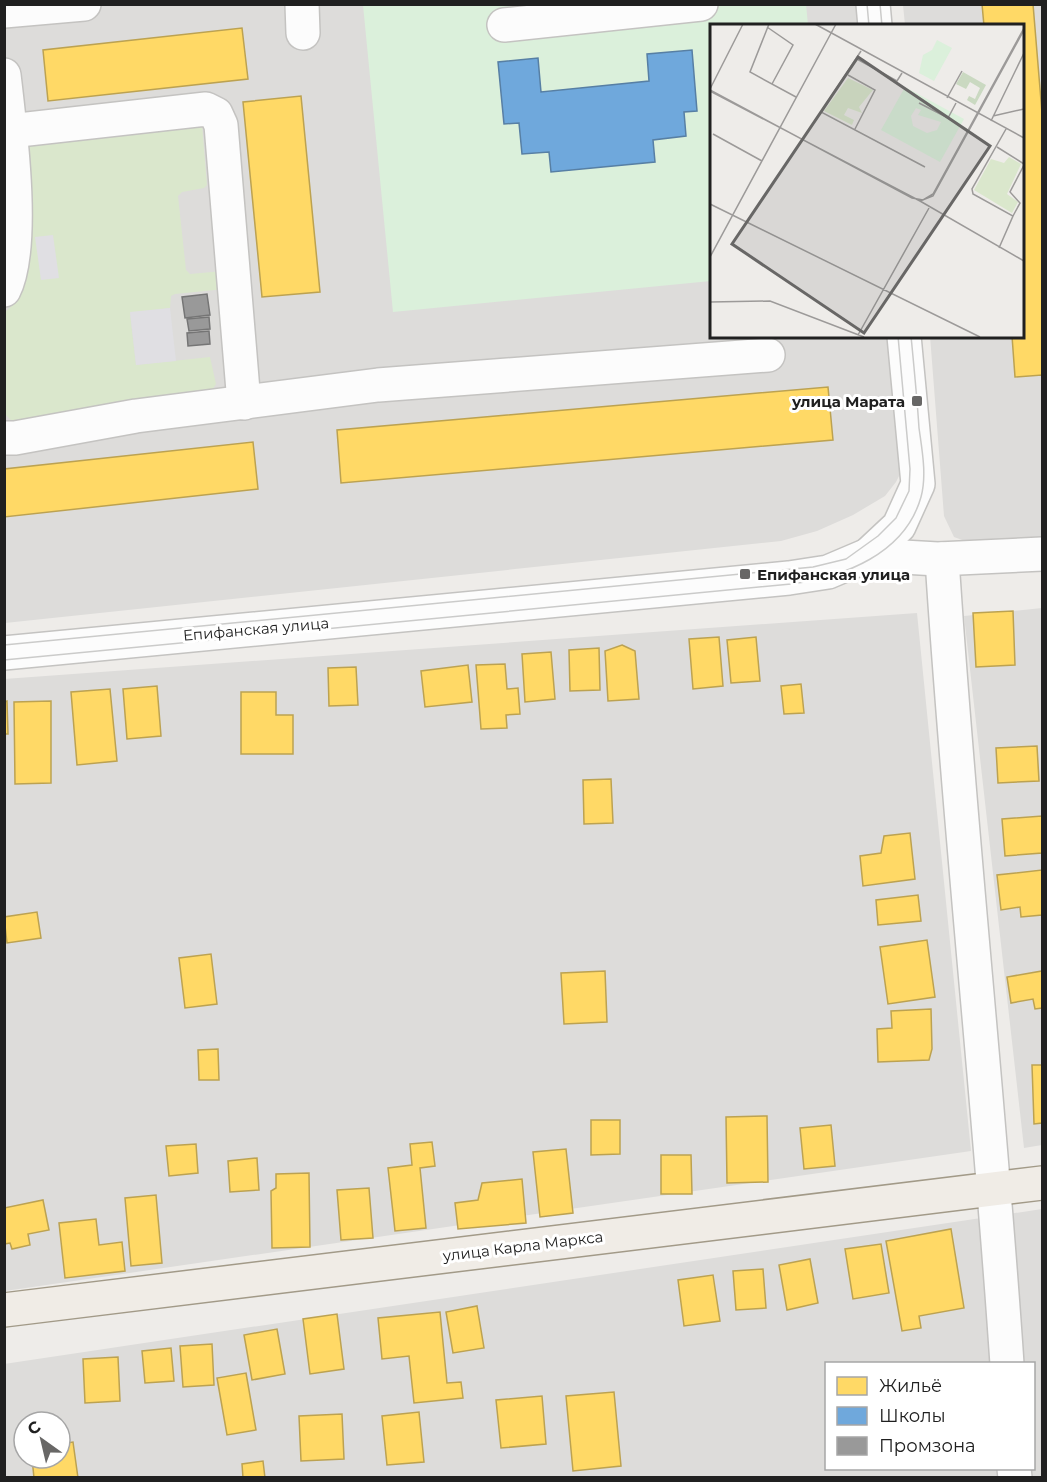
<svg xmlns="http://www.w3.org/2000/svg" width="1047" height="1482" font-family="Montserrat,sans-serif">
<rect width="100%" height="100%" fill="#eeece9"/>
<g fill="#dddcda" fill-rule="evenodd">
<path d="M4,5H861L863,25L711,26V336H891L903,468L896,482L885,496L853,515L817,531L781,541L5,623Z"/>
<path d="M903,5H1042V538L976,545L954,537L944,516L930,336H1022V26L905,25Z"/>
<path d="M1042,608V1145L1024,1148L964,616Z"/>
<path d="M917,613L971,1151L5,1291L4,679Z"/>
<path d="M1042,1209V1477H5L4,1364ZM826,1364H1034V1468H826ZM24,1422H60V1458H24Z"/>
</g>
<path fill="#dae7cc" d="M202,124L207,185L204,188L182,192L178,196L186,270L190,274L223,271L225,289L175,294L171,296L170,308L130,313L136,365L210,357L216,384L212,390L24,424L11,420L5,414L4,313L17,301L16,161L31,138Z"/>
<path fill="#dbf0db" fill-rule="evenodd" d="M806,4L808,25L711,26V281L393,312L363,5ZM692,50L697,111L684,112L686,136L653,140L655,162L551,172L549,152L522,154L519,123L503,124L498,62L538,58L541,92L649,81L647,54Z"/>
<g fill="#e0dfe3">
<path d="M53,235L59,278L41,280L35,237Z"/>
<path d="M170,308L176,361L136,365L130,312Z"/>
</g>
<g fill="#ffd966" stroke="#bca251" stroke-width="1.5">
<path d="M982,4H1033L1042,113V383V375L1015,377L1012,336H1022V26H984Z"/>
<path d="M242,28L248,79L48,101L43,50Z"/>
<path d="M301,96L320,292L262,297L243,102Z"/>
<path d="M828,387L833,440L341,483L337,430Z"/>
<path d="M253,442L258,489L4,517V469Z"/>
<path d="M1013,611L1015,665L976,667L973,613Z"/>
<path d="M719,637L723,686L693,689L689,639Z"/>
<path d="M756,637L760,681L731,683L727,640Z"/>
<path d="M622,645L635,651L639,699L608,701L605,651Z"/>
<path d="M599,648L600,690L570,691L569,650Z"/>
<path d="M551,652L555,699L525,702L522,654Z"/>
<path d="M505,664L507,689L518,688L520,714L506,715L507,728L481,729L476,665Z"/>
<path d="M468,665L472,702L425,707L421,671Z"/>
<path d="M356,667L358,705L329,706L328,668Z"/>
<path d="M801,684L804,713L784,714L781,686Z"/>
<path d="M157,686L161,736L127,739L123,689Z"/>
<path d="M110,689L117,761L77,765L71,692Z"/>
<path d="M241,692H276V715H293V754H241Z"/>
<path d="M7,701L8,734H4V702Z"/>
<path d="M51,701V783L15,784L14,702Z"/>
<path d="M1037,746L1039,781L998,783L996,748Z"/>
<path d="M611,779L613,823L584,824L583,780Z"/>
<path d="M1042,816V853L1005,856L1002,819Z"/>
<path d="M910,833L915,879L863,886L860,856L881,853L884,836Z"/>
<path d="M1042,870V915L1021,917L1020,907L1001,910L997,875Z"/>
<path d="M918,895L921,921L878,925L876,900Z"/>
<path d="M37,912L41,938L7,943L4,917Z"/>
<path d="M927,940L935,997L888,1004L880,947Z"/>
<path d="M211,954L217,1004L185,1008L179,958Z"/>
<path d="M605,971L607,1022L564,1024L561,973Z"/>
<path d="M1042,971V1008L1035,1009L1033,999L1011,1003L1007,977Z"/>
<path d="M931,1009L932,1049L929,1060L878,1062L877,1029L892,1028L891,1011Z"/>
<path d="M218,1049L219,1080H199L198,1050Z"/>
<path d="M1032,1065H1042V1123L1034,1124Z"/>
<path d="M767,1116L768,1182L727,1183L726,1117Z"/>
<path d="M591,1120H620V1154L591,1155Z"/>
<path d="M831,1125L835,1166L804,1169L800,1128Z"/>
<path d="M432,1142L435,1166L420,1168L426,1228L395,1231L388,1168L412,1165L410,1144Z"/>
<path d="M196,1144L198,1173L169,1176L166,1146Z"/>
<path d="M566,1149L573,1213L540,1217L533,1152Z"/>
<path d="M661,1155H691L692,1194H661Z"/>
<path d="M257,1158L259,1190L230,1192L228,1161Z"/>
<path d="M309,1173L310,1247L272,1248L271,1191L276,1188V1174Z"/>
<path d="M522,1179L526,1223L458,1229L455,1203L478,1200L482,1183Z"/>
<path d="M369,1188L373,1238L341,1240L337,1190Z"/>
<path d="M156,1195L162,1263L131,1266L125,1198Z"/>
<path d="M43,1200L49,1230L28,1234L30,1245L12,1249L10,1243L4,1244V1208Z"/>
<path d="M96,1219L99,1245L122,1242L125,1271L65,1278L59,1223Z"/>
<path d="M951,1229L964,1308L919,1316L921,1328L902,1331L886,1241Z"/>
<path d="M881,1244L889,1293L853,1299L845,1249Z"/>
<path d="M810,1259L818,1303L787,1310L779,1265Z"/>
<path d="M763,1269L766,1308L736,1310L733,1271Z"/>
<path d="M713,1275L720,1321L684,1326L678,1280Z"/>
<path d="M477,1306L484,1348L453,1353L446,1312Z"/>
<path d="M440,1312L447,1383L461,1382L463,1398L414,1403L409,1356L382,1359L378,1318Z"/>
<path d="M337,1314L344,1369L310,1374L303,1319Z"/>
<path d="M277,1329L285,1374L252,1380L244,1335Z"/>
<path d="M212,1344L214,1385L183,1387L180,1346Z"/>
<path d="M171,1348L174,1381L145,1383L142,1351Z"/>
<path d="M118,1357L120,1401L85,1403L83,1359Z"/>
<path d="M246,1373L256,1430L227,1435L217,1378Z"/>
<path d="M614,1392L621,1466L573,1471L566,1396Z"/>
<path d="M542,1396L546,1444L501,1448L496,1400Z"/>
<path d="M419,1412L424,1462L387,1465L382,1416Z"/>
<path d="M342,1414L344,1459L301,1461L299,1416Z"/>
<path d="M73,1442L78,1478H34L32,1458H60V1444Z"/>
<path d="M263,1461L265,1478H243L242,1464Z"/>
</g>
<path fill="#6fa8dc" stroke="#577fa4" stroke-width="1.5" d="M692,50L697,111L684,112L686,136L653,140L655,162L551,172L549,152L522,154L519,123L504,124L498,62L538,58L541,92L649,81L647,54Z"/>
<g fill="#999" stroke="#757575" stroke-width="1.5">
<path d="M207,294L210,315L185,318L182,297Z"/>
<path d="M209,317L210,329L189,331L187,319Z"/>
<path d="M209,331L210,344L188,346L187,333Z"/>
</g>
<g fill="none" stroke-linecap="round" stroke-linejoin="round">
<defs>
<g id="minor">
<path d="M302,4L303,33"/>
<path d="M873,4L875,26"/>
<path d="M4,11L84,4"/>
<path d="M504,25L701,4"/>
<path d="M4,75C10,126 26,248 4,290"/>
<path d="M10,131L206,109L216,114L221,125L244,403"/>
<path d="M4,438H15L136,416L378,385L768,355"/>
<path d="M868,555L899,526L918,484L904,336"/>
<path d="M942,559C959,827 989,1095 1007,1364"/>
<path d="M4,653L789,578L828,572L868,555L938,559L1042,554"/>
<path d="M1014,1468L1015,1478"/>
</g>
<path id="major" d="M4,1310L1042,1183"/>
</defs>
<use href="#minor" stroke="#c4c3c1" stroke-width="36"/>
<use href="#major" stroke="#a29a88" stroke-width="36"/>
<use href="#minor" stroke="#fcfcfc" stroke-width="33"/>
<use href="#major" stroke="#f0ece6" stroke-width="33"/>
<g stroke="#cbcbca" stroke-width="1.5">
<path d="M867,4L869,26"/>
<path d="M880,4L882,26"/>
<path d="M4,645L813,567L846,559L878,536L896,518L909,491L910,469L898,336"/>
<path d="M4,660L791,584C844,577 905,554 921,497C927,475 922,450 919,428C917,397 914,367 911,336"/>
</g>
</g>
<g fill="#686766" stroke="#fff" stroke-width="2">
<rect x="911" y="395" width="12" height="12" rx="3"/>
<rect x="739" y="568" width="12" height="12" rx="3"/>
</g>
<g text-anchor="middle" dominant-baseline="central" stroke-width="6" stroke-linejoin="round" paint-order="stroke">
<g font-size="15" font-weight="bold" fill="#202020" stroke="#fff" text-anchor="end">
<text x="905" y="401">улица Марата</text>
<text x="757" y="574" text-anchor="start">Епифанская улица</text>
</g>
<g font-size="15" fill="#202020" stroke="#fff">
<text transform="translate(256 629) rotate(-5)">Епифанская улица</text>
<text transform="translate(523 1246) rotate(-7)">улица Карла Маркса</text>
</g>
</g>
<g transform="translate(710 24)">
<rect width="314" height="314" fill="#eeece9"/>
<path d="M138,54L163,66L149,83L152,89L138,84L134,91L144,96L142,101L114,87ZM299,133L311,140L297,170L308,178L302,189L264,166L281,135L294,139Z" fill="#dae7cc"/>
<path d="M253,48L276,61L265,81L257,76L259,72L265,75L270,64L260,58L256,65L246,60Z" fill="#cad9c1"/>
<path d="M227,16L242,24L224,57L209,49L213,31L222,26ZM195,63L254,95L230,138L171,106ZM206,84L211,86L208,91L231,98L227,106L217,109L203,102L201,92Z" fill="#dbf0db" fill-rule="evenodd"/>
<path fill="none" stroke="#9c9a99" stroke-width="1.5" d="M59,0L40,48L86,73M105,0L314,114M57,3L83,21L62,60M151,27L111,88L215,143M147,35L187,57L192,49M138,51L165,66L145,105M0,65L33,0M0,66L202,174L213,176L223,170L314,4M0,67L210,177L314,237M237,74L252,47M209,79L238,94L246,79M283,92L314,85M281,97L314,29M3,110L52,137M287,123L314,140M210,177L223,172L314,6M0,180L270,313M303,192L310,179L300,168L314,141M289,224L303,192L263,170L262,165L296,105M0,233L126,0M0,278L60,277L154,313M148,311L219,184"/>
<path fill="#686766" fill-opacity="0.15" stroke="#686766" stroke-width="3" d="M148,33L280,122L154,309L22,220Z"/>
<rect width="314" height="314" fill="none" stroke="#202020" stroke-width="3"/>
</g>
<rect width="1047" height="1482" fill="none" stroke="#202020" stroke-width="12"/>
<rect x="825" y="1362" width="210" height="108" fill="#ffffff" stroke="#a6a6a6" stroke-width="1.5"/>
<rect x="837" y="1377" width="30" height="18" fill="#ffd966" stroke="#a6a6a6" stroke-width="1.5"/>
<text x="879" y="1392" font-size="18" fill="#202020">Жильё</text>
<rect x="837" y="1407" width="30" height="18" fill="#6fa8dc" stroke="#a6a6a6" stroke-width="1.5"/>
<text x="879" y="1422" font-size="18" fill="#202020">Школы</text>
<rect x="837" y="1437" width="30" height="18" fill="#999999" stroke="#a6a6a6" stroke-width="1.5"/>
<text x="879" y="1452" font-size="18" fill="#202020">Промзона</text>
<g transform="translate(42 1440) rotate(326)"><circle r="28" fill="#ffffff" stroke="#a6a6a6" stroke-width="1.5"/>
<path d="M0-4.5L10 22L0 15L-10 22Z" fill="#686766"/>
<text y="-9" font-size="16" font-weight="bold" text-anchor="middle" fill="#202020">С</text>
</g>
</svg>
